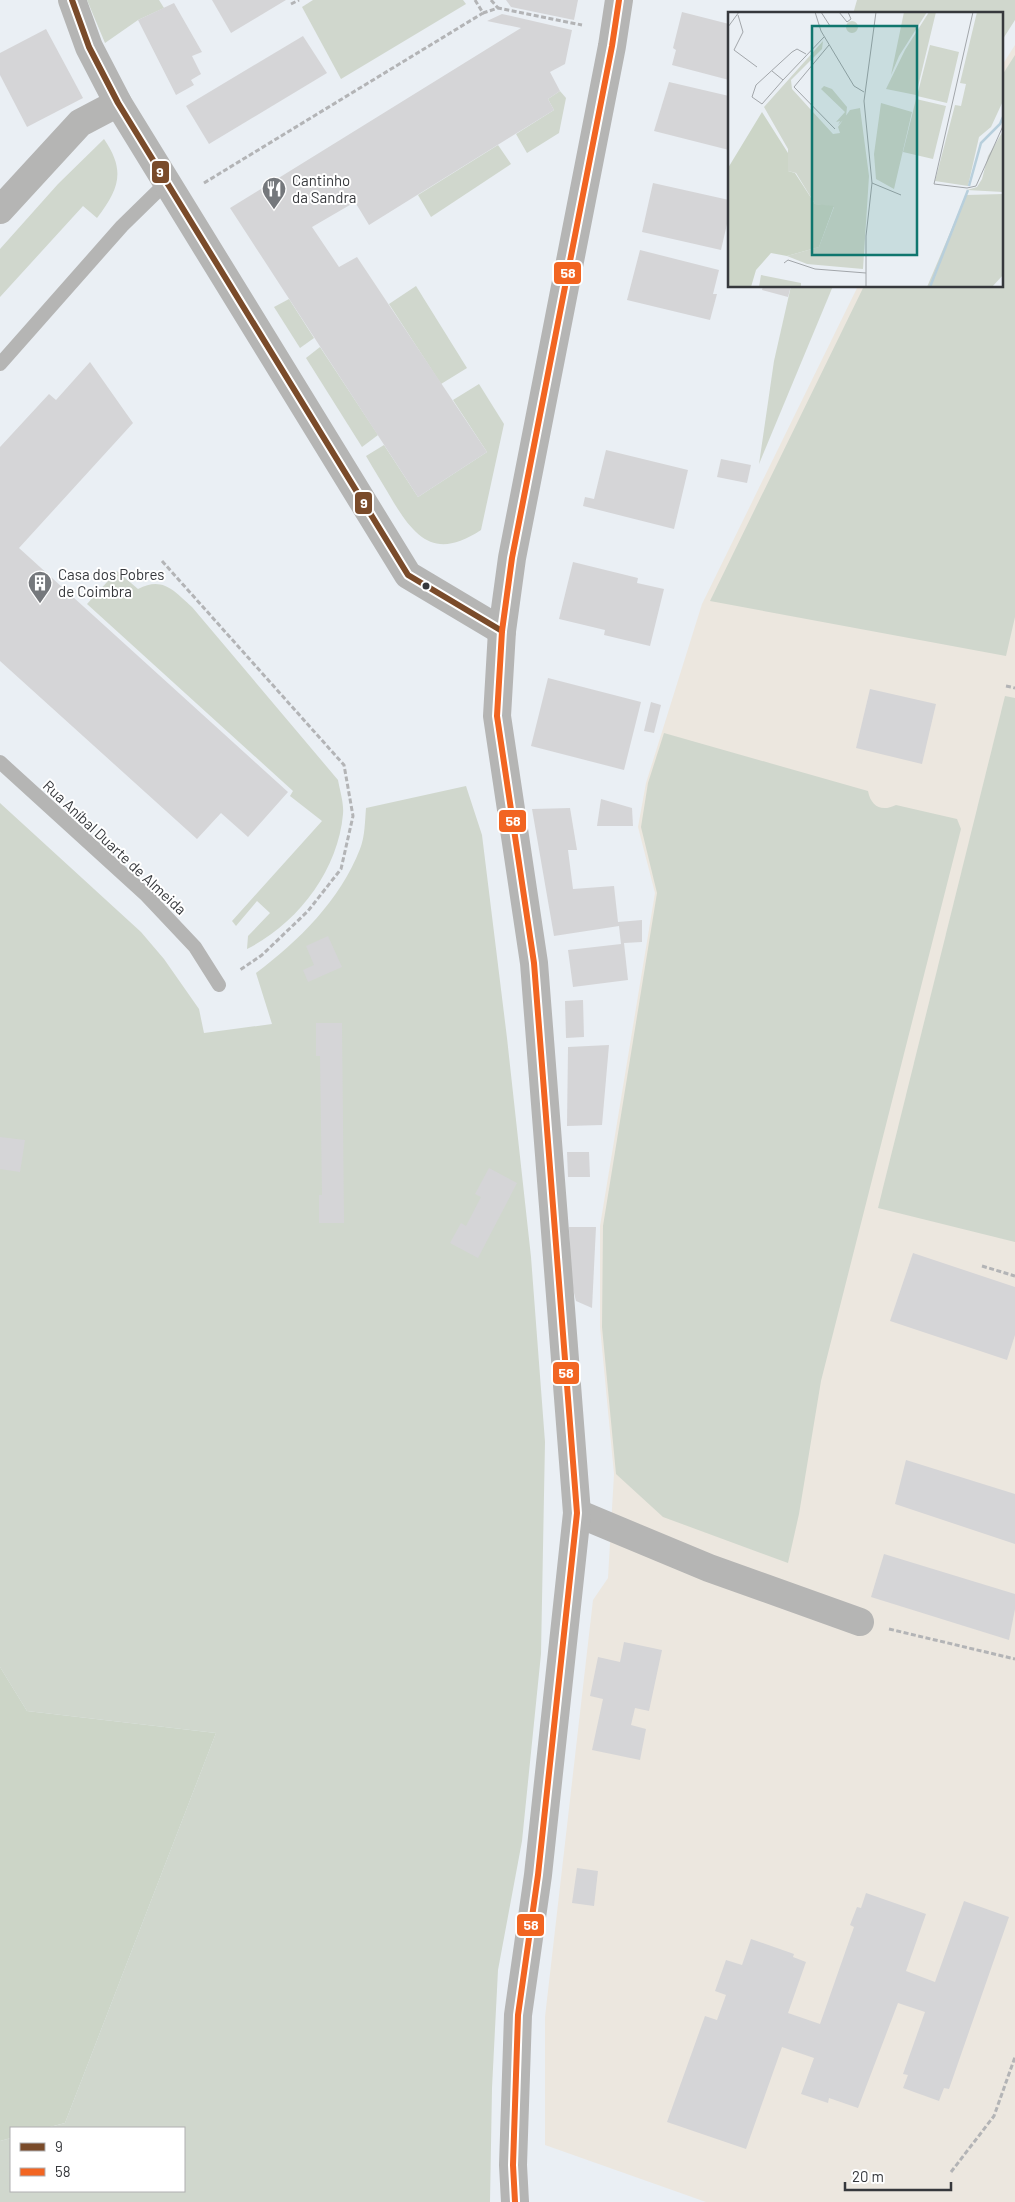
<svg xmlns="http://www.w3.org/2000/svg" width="1015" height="2202" font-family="Barlow,sans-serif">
<rect width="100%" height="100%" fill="#eaeff4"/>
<path fill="#ece7df" d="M1015,45V2202H706L545,2145V2017L593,1600L608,1578L614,1474L600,1327V1226L655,893L638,827L646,783L702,604L858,286H1001V67Z"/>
<g fill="#d0d7cd">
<path d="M87,0H159L164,8L138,20L105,43Z"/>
<path d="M313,0H463L466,4L341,79L302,7Z"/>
<path d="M857,0H1015V20L1001,42V14H853Z"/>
<path d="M1015,55V617L1006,656L710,601L864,286H1001V77Z"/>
<path d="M560,91L566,98L559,133L527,153L516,134L554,110L548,99Z"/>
<path d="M104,139C126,171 119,189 97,218L83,206L0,297V249L58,184Z"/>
<path d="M498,145L511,164L431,217L418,195Z"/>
<path d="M416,286L467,368L441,384L389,304Z"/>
<path d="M791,286H833L759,464L774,361Z"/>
<path d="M289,299L314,338L300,348L274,307Z"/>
<path d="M320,347L378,435L362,447L306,358Z"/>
<path d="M479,384L504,424L481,530C438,558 418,542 394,503C385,487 375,472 366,456L384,445L418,497L487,452L453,400Z"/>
<path d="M117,571L138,589C163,576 174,591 192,607L338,780C340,791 344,803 343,814C338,871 297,924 247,949L248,936L270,913L257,901L236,926L232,921L322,821L290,796L293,791L87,604Z"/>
<path d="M1005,696L1015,698V1242L878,1208Z"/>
<path d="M664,733L868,791C871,807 882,812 896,805L957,819L961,829L821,1381L799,1514L788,1563L663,1517L616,1474L602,1327L603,1226L657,893L641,827L648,783Z"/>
<path d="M466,786L482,835L507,1038L531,1257L545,1442L541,1654L522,1841L498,1970L492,2088L490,2202H0V2141L11,2138V2191H184V2128H46L65,2123L216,1733L27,1711L0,1667V803L141,932L164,959L199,1009L204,1033L272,1024L256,973C299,941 340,900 360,849C365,837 365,820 366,808Z"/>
</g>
<path fill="#ccd5c7" d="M0,1667L27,1711L216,1733L65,2123L46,2128H11V2138L0,2141Z"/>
<g fill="#d5d5d7">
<path d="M212,0H286L231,33Z"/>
<path d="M506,0H578L574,20L511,7Z"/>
<path d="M174,3L202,52L192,56L201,74L191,80L194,85L176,95L138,20Z"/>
<path d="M682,12L729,24V80L672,65L676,50L673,48Z"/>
<path d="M502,14L572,30L565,64L550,72L560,91L548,99L554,110L369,225L355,202L312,227L339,267L357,257L487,452L418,497L230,208L521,28L487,21Z"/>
<path d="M46,29L83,98L27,127L0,75V53Z"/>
<path d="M303,36L327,73L209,144L186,106Z"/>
<path d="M669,82L729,96V150L654,131Z"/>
<path d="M653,183L729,200V225L727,224L721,250L642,232Z"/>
<path d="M640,250L719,270L713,294H717L710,320L627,300Z"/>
<path d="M763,286H791L788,297L762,290Z"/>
<path d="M90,362L133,423L19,548L288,792L248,837L221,813L197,839L0,661V447L49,394L56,400Z"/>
<path d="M606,450L688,470L674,529L583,506L585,497L594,499Z"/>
<path d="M721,459L751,465L747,483L717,477Z"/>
<path d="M573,562L638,578L637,583L664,589L650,646L604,635L605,630L559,619Z"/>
<path d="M548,678L641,702L624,770L531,746Z"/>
<path d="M870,689L936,704L922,764L856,748Z"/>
<path d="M651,702L661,705L654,733L644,731Z"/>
<path d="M601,799L632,808L633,826H597Z"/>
<path d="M570,808L577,850H568L573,889L614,886L618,922L642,920V942L624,943L628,980L573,987L568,950L621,944L619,926L554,936L532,809Z"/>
<path d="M328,936L342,967L308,982L303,970L314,965L306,946Z"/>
<path d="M583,1000L584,1037L566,1038L565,1001Z"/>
<path d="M316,1023H342L344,1223H319V1195H322L320,1056H316Z"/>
<path d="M609,1045L602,1125L567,1126L568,1047Z"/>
<path d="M0,1137L25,1140L20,1172L0,1169Z"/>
<path d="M567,1152H589L590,1177H568Z"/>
<path d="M489,1168L517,1183L478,1258L450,1243L461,1223L466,1226L481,1197L475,1194Z"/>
<path d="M569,1227H596L592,1308L576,1301L571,1281Z"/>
<path d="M913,1253L1015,1287V1335L1007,1360L890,1321Z"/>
<path d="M906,1460L1015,1494V1544L895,1504Z"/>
<path d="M884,1554L1015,1594V1609L1009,1640L871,1597Z"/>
<path d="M624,1642L662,1650L649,1711L635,1708L631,1725L646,1729L640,1760L592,1750L603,1699L590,1696L598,1657L620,1662Z"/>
<path d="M577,1868L598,1871L594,1906L572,1903Z"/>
<path d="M866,1893L926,1914L906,1971L935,1982L964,1901L1009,1917L949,2089L944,2088L939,2101L903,2088L908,2075L903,2074L925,2012L898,2003L858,2108L829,2098L828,2103L801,2094L814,2058L782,2047L746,2149L667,2122L705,2016L717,2020L726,1995L715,1991L726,1960L742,1965L751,1939L794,1954L793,1957L806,1962L788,2013L820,2024L854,1927L850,1925L857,1907L861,1908Z"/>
</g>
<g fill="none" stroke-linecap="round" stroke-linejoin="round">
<g stroke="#b3b4b6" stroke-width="3" stroke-dasharray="5 2.5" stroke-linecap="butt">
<path d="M475,0L483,13L498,8L582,25"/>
<path d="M491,0L498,8"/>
<path d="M291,4L299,0"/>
<path d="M204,183L483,13"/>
<path d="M162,561L344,765L353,816L341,869L308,911L262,955L240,970"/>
<path d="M1006,686L1015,688"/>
<path d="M982,1266L1015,1276"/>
<path d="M889,1629L1015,1659"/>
<path d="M951,2172L994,2116L1015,2057"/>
</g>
<g stroke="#b5b5b4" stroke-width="14">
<path d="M0,364L122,226L168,181"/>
<path d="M0,762L145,894L195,947L219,985"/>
</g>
<g stroke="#b5b5b4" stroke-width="28">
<path d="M72,0L89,47L118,103L408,575L502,631"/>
<path d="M0,210L80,123L118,103"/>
<path d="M577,1513L709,1568L860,1622"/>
<path d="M515,2202L513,2165L518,2015L538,1875L577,1513L534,963L497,716L502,631L512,558L612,46L619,0"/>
</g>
<defs>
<path id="bus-1" d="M72,0L89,47L118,103L408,575L502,631"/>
<path id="bus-2" d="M515,2202L513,2165L518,2015L538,1875L577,1513L534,963L497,716L502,631L512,558L612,46L619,0"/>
</defs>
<use href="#bus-1" stroke="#fff" stroke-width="10"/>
<use href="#bus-2" stroke="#fff" stroke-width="10"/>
<use href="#bus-1" stroke="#7a4b2a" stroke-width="6"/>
<use href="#bus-2" stroke="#f26522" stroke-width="6"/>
</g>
<defs>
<symbol id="restaurant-pin" viewBox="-11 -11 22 30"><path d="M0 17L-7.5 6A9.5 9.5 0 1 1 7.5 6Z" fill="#75787c" stroke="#fff"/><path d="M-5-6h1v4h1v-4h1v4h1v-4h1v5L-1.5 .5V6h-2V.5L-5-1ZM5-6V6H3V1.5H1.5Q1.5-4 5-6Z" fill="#fff"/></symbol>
<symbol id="building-pin" viewBox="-11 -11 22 30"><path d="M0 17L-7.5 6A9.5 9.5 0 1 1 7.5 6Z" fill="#75787c" stroke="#fff"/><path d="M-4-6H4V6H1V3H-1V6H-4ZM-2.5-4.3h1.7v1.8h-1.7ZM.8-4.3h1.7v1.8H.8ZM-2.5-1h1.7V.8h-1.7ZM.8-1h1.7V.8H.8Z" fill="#fff"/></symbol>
</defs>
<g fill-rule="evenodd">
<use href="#restaurant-pin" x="260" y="175" width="28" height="38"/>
<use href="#building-pin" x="26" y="569" width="28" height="38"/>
</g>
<circle fill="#36383c" stroke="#fff" stroke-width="2" cx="426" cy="586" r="4.5"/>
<g text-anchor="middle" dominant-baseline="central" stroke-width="4" stroke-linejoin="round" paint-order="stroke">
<g font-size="15" fill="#36383c" stroke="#fff" text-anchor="start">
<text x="292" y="180">Cantinho<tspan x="292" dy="17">da Sandra</tspan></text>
<text x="58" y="574">Casa dos Pobres<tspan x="58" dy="17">de Coimbra</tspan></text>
</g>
<g font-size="15" fill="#36383c" stroke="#fff">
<text transform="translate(115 847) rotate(43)">Rua Aníbal Duarte de Almeida</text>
</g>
</g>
<g transform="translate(728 12)">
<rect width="275" height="275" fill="#eaeff4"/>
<path d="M176,0H199L171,44L163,63ZM201,0H208L188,83L158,77L177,38ZM249,0H275V89L263,115L251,125L240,174L207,169L227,93L233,94L238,72L232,71ZM118 15a6 6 0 1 1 12 0a6 6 0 1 1-12 0ZM95,29L94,37L63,68L64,77L105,122L112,121L110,115L122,98L132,96L141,164L135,257L79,252L59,244L91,235L106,195L87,192L68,161L60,159V137L36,95ZM202,33L231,40L219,91L189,84ZM96,74L104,77L119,95L118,105L110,113L112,109L108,110L117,100L93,77ZM188,87L218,94L205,147L175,140ZM153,91L184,100L166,177L148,167L146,142ZM275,119V180L239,178L249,175L254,167L260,144ZM275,182V263L264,275H199L238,183ZM33,263L73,271V275H31Z" fill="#d0d7cd"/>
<path d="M34,100L60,141V159L67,161L87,192L106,194L91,235L59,244L43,241L28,258L23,275H0V156Z" fill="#ccd5c7"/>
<path fill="none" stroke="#b8cfdc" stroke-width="2.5" d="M241,174L253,131L272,112L275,105M202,275L240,178"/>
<path fill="none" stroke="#a2a6aa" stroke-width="1" d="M87,0L93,19L126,74L136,80M93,0L102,14M111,0L119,10L123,7L120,0M245,0L206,172L239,176L248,174L275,114M10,3L15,20L6,38L29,55M0,15L11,0M101,33L66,75L107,117M44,59L55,68L96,25M55,68L34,92L24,85L28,73L64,40L69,37L78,42M144,171L173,183M56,251L60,248L87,257L138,261M138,275V224L144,171L136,89L148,0"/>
<path fill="#0f766e" fill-opacity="0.15" stroke="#0f766e" stroke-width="2.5" d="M84,14H189V243H84Z"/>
<rect width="275" height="275" fill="none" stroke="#36383c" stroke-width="2.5"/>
</g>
<g stroke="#fff" stroke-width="2">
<rect x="151" y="160" width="19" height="24" rx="5" fill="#7a4b2a"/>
<rect x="553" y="261" width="29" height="24" rx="5" fill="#f26522"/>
<rect x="354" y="491" width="19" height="24" rx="5" fill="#7a4b2a"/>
<rect x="498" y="809" width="29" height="24" rx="5" fill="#f26522"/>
<rect x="552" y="1361" width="28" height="24" rx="5" fill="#f26522"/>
<rect x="516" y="1913" width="29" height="24" rx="5" fill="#f26522"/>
</g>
<g font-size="14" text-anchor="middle" font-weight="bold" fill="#fff">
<text x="160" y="177">9</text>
<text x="568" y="278">58</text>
<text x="364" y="508">9</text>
<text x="513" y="826">58</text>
<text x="566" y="1378">58</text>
<text x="531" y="1930">58</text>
</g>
<rect x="10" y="2127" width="175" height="65" fill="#ffffff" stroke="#afafb1"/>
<rect x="20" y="2143" width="25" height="8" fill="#7a4b2a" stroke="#afafb1"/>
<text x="55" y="2152" font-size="15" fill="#36383c">9</text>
<rect x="20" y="2168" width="25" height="8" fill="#f26522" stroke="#afafb1"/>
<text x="55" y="2177" font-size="15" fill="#36383c">58</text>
<path d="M845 2182v8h106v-8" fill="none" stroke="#36383c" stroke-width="2.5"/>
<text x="852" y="2182" font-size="15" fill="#36383c" stroke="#ffffff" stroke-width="4" paint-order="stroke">20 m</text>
</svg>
